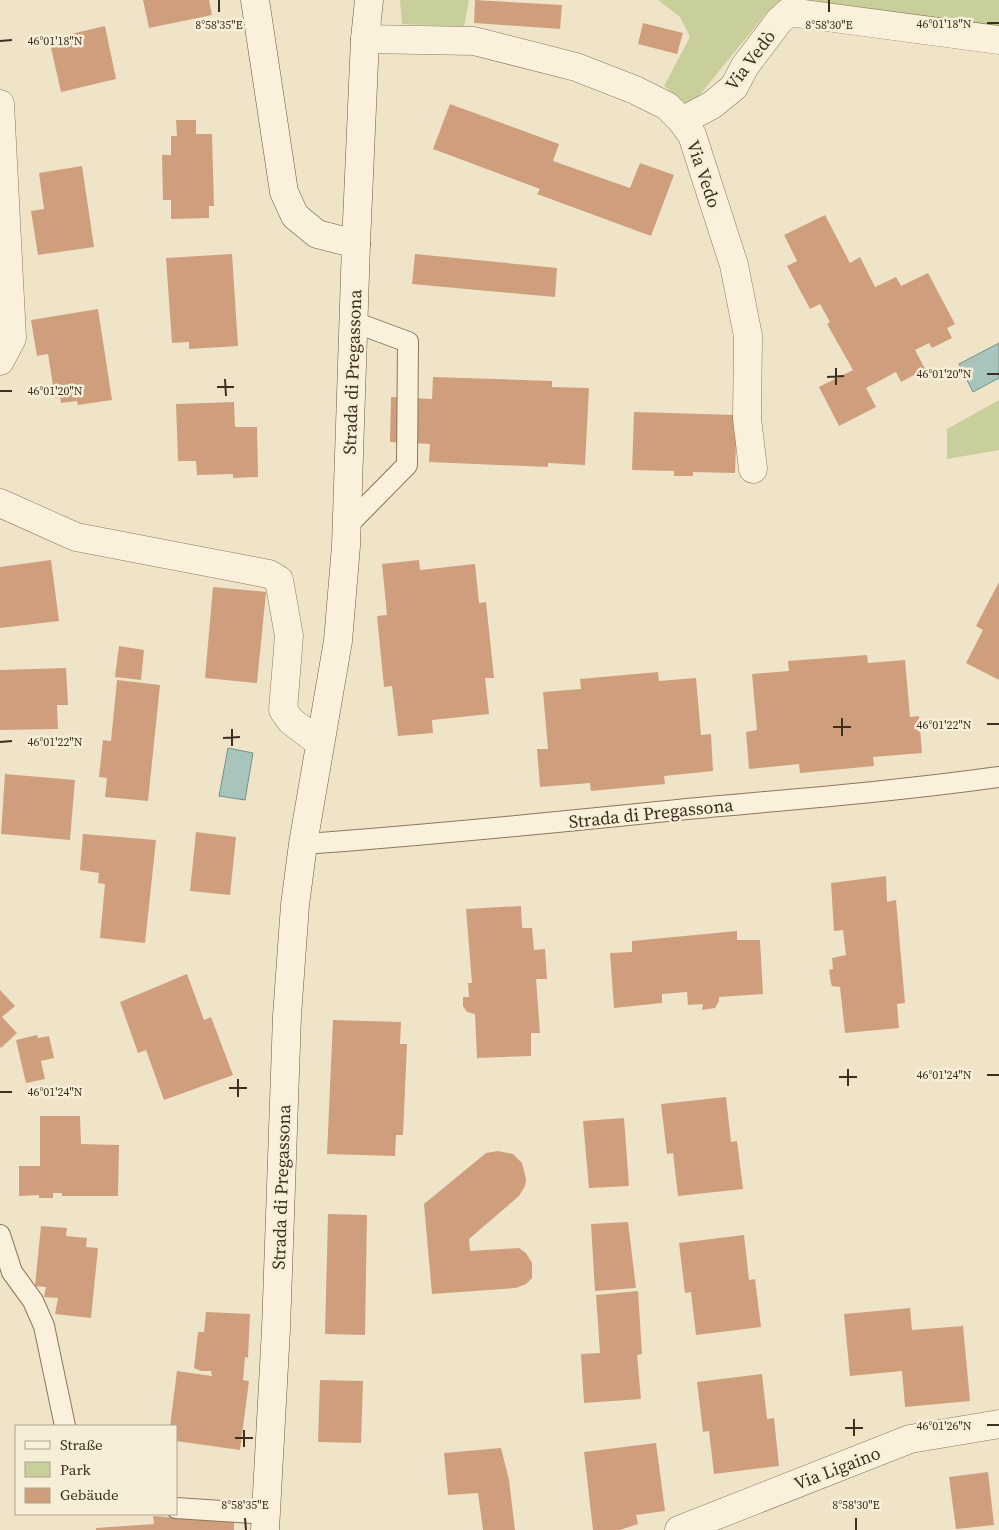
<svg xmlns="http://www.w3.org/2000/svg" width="999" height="1530" font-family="'Source Serif 4',serif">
<rect width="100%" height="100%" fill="#f0e4c8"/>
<g fill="#c9cf9b">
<path d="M400,0H469L464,27L402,24Z"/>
<path d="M658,0H999V30L789,5L767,12L690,107L664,86L690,37L680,17Z"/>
<path d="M999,400V450L947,459V429Z"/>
</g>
<g fill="#a9c4bc" stroke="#6f938a">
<path d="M999,343V378L973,392L959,364Z"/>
<path d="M228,748L253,753L245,800L219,796Z"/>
</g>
<g fill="#cf9f7d">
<path d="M143,0H209L212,15L149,28Z"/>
<path d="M475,0L562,5L560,29L474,23Z"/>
<path d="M643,23L683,33L677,54L638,44Z"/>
<path d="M105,26L116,79L61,92L49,39Z"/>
<path d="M450,104L559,144L553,161L630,188L640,163L674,175L651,236L537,194L540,189L433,149Z"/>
<path d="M176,120H196V134H212L214,206H209V218L171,219V200H163L162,155H171V136H177Z"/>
<path d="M82,166L94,247L38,255L31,211L44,209L39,173Z"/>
<path d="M825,215L850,263L860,257L875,287L896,277L901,286L928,273L955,324L947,328L952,338L932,348L929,343L915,350L925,369L901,382L896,372L866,388L876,407L839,426L819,387L853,370L827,324L830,322L820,304L810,309L787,266L797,261L784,235Z"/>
<path d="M232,254L238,346L189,349V342L172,343L166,258Z"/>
<path d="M415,254L557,268L555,297L412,284Z"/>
<path d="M98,309L112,400L78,405L77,401L61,403L60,397L55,398L48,354L37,356L31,320Z"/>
<path d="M433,377L552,381V387L589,388L585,465L548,463V467L429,462L430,444L390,442L391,397L432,399Z"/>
<path d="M234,402L235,427H257L258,477L233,478V474L197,475L196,461H178L176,404Z"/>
<path d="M634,412L737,415L735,473L693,472V476H674V471L632,470Z"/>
<path d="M51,560L59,621L0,628V567Z"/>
<path d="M419,560L420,570L475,564L479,603L486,602L494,678H485L489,714L432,720L433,733L398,736L392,686L384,687L377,616L387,615L382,564Z"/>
<path d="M999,582V680L966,663L983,630L976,626Z"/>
<path d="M213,587L266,592L257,683L205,678Z"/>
<path d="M119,646L144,650L141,680L115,677Z"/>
<path d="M867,655L868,663L905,660L910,717L919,716L922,753L873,757L874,766L800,773L799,764L749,769L746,732L757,730L752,674L789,671L788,661Z"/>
<path d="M66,668L68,705H57L58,729L0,730V670Z"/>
<path d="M658,672L659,681L696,678L701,735L711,734L713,771L664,776L665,784L591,791L590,783L540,787L537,749H548L543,692L581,689L580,679Z"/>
<path d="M117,680L160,685L148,801L105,797L107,778L99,777L103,740L111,741Z"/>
<path d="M5,774L75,780L70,840L1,834Z"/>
<path d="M196,832L236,837L230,895L190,891Z"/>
<path d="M83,834L156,840L145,943L100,938L105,884L98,883L99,873L80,870Z"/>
<path d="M886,876L887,902L896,900L905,1003L897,1004L899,1028L845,1033L840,987L832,986L831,983L829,970L833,969L832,958L846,955L843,930L834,931L831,883Z"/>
<path d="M521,906L522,928H532L534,950L545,949L547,979H536L540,1033H531V1056L477,1058L475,1014L467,1012L463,1006V997H469L468,983H472L466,909Z"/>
<path d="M737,931V940H760L763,994L719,997V1001L715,1008L702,1010L703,1004L688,1005L687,992L662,994V1003L614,1008L610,953L632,952V941Z"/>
<path d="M187,974L204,1020L211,1017L233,1075L164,1100L146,1050L138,1053L120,1002Z"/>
<path d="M0,990L15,1006L2,1017L17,1033L1,1048L0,1046Z"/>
<path d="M333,1020L401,1022L400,1044H407L403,1135H396L395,1156L327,1154Z"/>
<path d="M37,1035L38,1038L49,1036L54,1058L41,1061L45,1079L26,1083L16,1040Z"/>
<path d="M726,1097L731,1142L737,1141L743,1189L678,1196L673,1153L667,1154L661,1104Z"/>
<path d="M40,1116H80L81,1144L119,1145L118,1196H62V1193H53V1198H39V1195L19,1196V1166H40Z"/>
<path d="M624,1118L629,1186L589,1188L583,1121Z"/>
<path d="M498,1151L513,1154L522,1163L526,1179L525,1186L519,1196L469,1239L470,1251L519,1248L526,1253L532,1263V1278L526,1284L516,1288L432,1294L424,1204L486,1153Z"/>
<path d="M328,1214L367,1215L365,1335L325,1334Z"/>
<path d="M628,1222L636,1288L595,1291L591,1224Z"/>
<path d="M41,1226L67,1228L66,1236L87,1238L86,1247L98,1248L91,1318L55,1314L58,1298L44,1297L46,1287L35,1286Z"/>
<path d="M744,1235L749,1280L755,1279L761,1327L696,1335L691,1292L685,1293L679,1243Z"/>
<path d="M638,1291L642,1354L637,1355L641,1399L584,1403L581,1354L600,1353L596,1295Z"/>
<path d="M910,1308L912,1330L963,1326L970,1401L905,1407L902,1371L850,1376L844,1314Z"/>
<path d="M206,1312L250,1314L248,1358L245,1357L243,1380L249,1381L240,1450L176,1441V1426H170L177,1371L212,1376L211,1371H201L194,1368L198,1332H204Z"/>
<path d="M762,1374L767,1419L774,1418L779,1466L714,1474L709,1431L703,1432L697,1382Z"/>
<path d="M320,1380L363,1381L361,1443L318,1442Z"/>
<path d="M656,1443L665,1511L636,1515L638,1524L620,1530H593L584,1452Z"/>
<path d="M501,1448L509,1480L515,1530H483L478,1493L448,1495L444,1453Z"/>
<path d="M988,1472L994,1525L956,1529L949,1477Z"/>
<path d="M153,1516L234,1522V1530H96V1528L154,1524Z"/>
</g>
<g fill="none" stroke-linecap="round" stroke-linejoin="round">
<defs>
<g id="lane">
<path d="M347,526L407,465L408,342L354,322"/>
<path d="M303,844C435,835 567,821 698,808C798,799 899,791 999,777"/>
<path d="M0,1235L12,1272L33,1301L44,1326L65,1426"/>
<path d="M176,1508L266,1514"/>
</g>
<g id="street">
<path d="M365,39L474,41L576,67L635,90L667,106L682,121L692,135L734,265L748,336L747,418L753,469"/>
<path d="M0,104L12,338L0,361"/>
<path d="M682,121L712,105L734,87L745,66L779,21L789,12L999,40"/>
<path d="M0,503L76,537L269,574L279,580L289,636L283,710L291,721L320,743"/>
<path d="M679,1530L910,1439L999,1424"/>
</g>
<g id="secondary">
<path d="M255,0L284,192L295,216L317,234L356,244"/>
<path d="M265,1530L276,1329L287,1016L295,905L303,844L338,641L346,546L356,244L365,39L369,0"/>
</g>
</defs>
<use href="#lane" stroke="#8d765c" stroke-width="22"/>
<use href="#street" stroke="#8d765c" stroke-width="29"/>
<use href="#secondary" stroke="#6f573f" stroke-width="29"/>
<use href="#lane" stroke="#faf1dc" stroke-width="20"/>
<use href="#street" stroke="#faf1dc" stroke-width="28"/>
<use href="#secondary" stroke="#faf1dc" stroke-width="28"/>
</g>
<path fill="none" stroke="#3d2e20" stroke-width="2" d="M219,0V12M829,0V12M987,23H999M0,41L12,40M836,368V385M987,374H999M827,377L844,376M225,379L226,396M217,387H234M0,391H12M842,718V736M987,724H999M833,727H851M232,729V746M223,738L240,737M0,742L12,741M848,1069V1086M987,1075H999M839,1077H857M238,1079V1097M229,1088H247M0,1092H12M854,1419V1436M987,1425H999M845,1428H863M244,1430V1447M235,1438H253M245,1518L246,1530M856,1518V1530"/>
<g text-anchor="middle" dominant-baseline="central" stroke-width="5" stroke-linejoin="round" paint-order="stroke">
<g font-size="18" fill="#3d2e20" stroke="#f7eed8">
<text transform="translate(750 60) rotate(-53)">Via Vedò</text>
<text transform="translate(704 174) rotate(71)">Via Vedo</text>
<text transform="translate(352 372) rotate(-88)">Strada di Pregassona</text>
<text transform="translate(651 813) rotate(-6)">Strada di Pregassona</text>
<text transform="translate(281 1187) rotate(-88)">Strada di Pregassona</text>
<text transform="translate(837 1468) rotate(-21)">Via Ligaino</text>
</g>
</g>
<g font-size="12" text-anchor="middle" fill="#3d2e20" stroke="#f7eed8" stroke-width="5" stroke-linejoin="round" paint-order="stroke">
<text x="944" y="28">46°01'18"N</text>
<text x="219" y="29">8°58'35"E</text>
<text x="829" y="29">8°58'30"E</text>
<text x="55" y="45">46°01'18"N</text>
<text x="944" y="378">46°01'20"N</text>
<text x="55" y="395">46°01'20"N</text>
<text x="944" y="729">46°01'22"N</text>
<text x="55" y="746">46°01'22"N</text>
<text x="944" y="1079">46°01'24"N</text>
<text x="55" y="1096">46°01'24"N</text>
<text x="944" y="1430">46°01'26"N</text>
<text x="245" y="1509">8°58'35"E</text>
<text x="856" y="1509">8°58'30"E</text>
</g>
<rect x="15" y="1425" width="162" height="90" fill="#f7eed8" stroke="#ada18e"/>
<rect x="25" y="1441" width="25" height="8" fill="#faf1dc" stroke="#ada18e"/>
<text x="60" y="1450" font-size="15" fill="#3d2e20">Straße</text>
<rect x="25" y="1462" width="25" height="15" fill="#c9cf9b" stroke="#ada18e"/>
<text x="60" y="1475" font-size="15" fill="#3d2e20">Park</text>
<rect x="25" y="1488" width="25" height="15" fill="#cf9f7d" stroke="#ada18e"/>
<text x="60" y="1500" font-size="15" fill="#3d2e20">Gebäude</text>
</svg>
